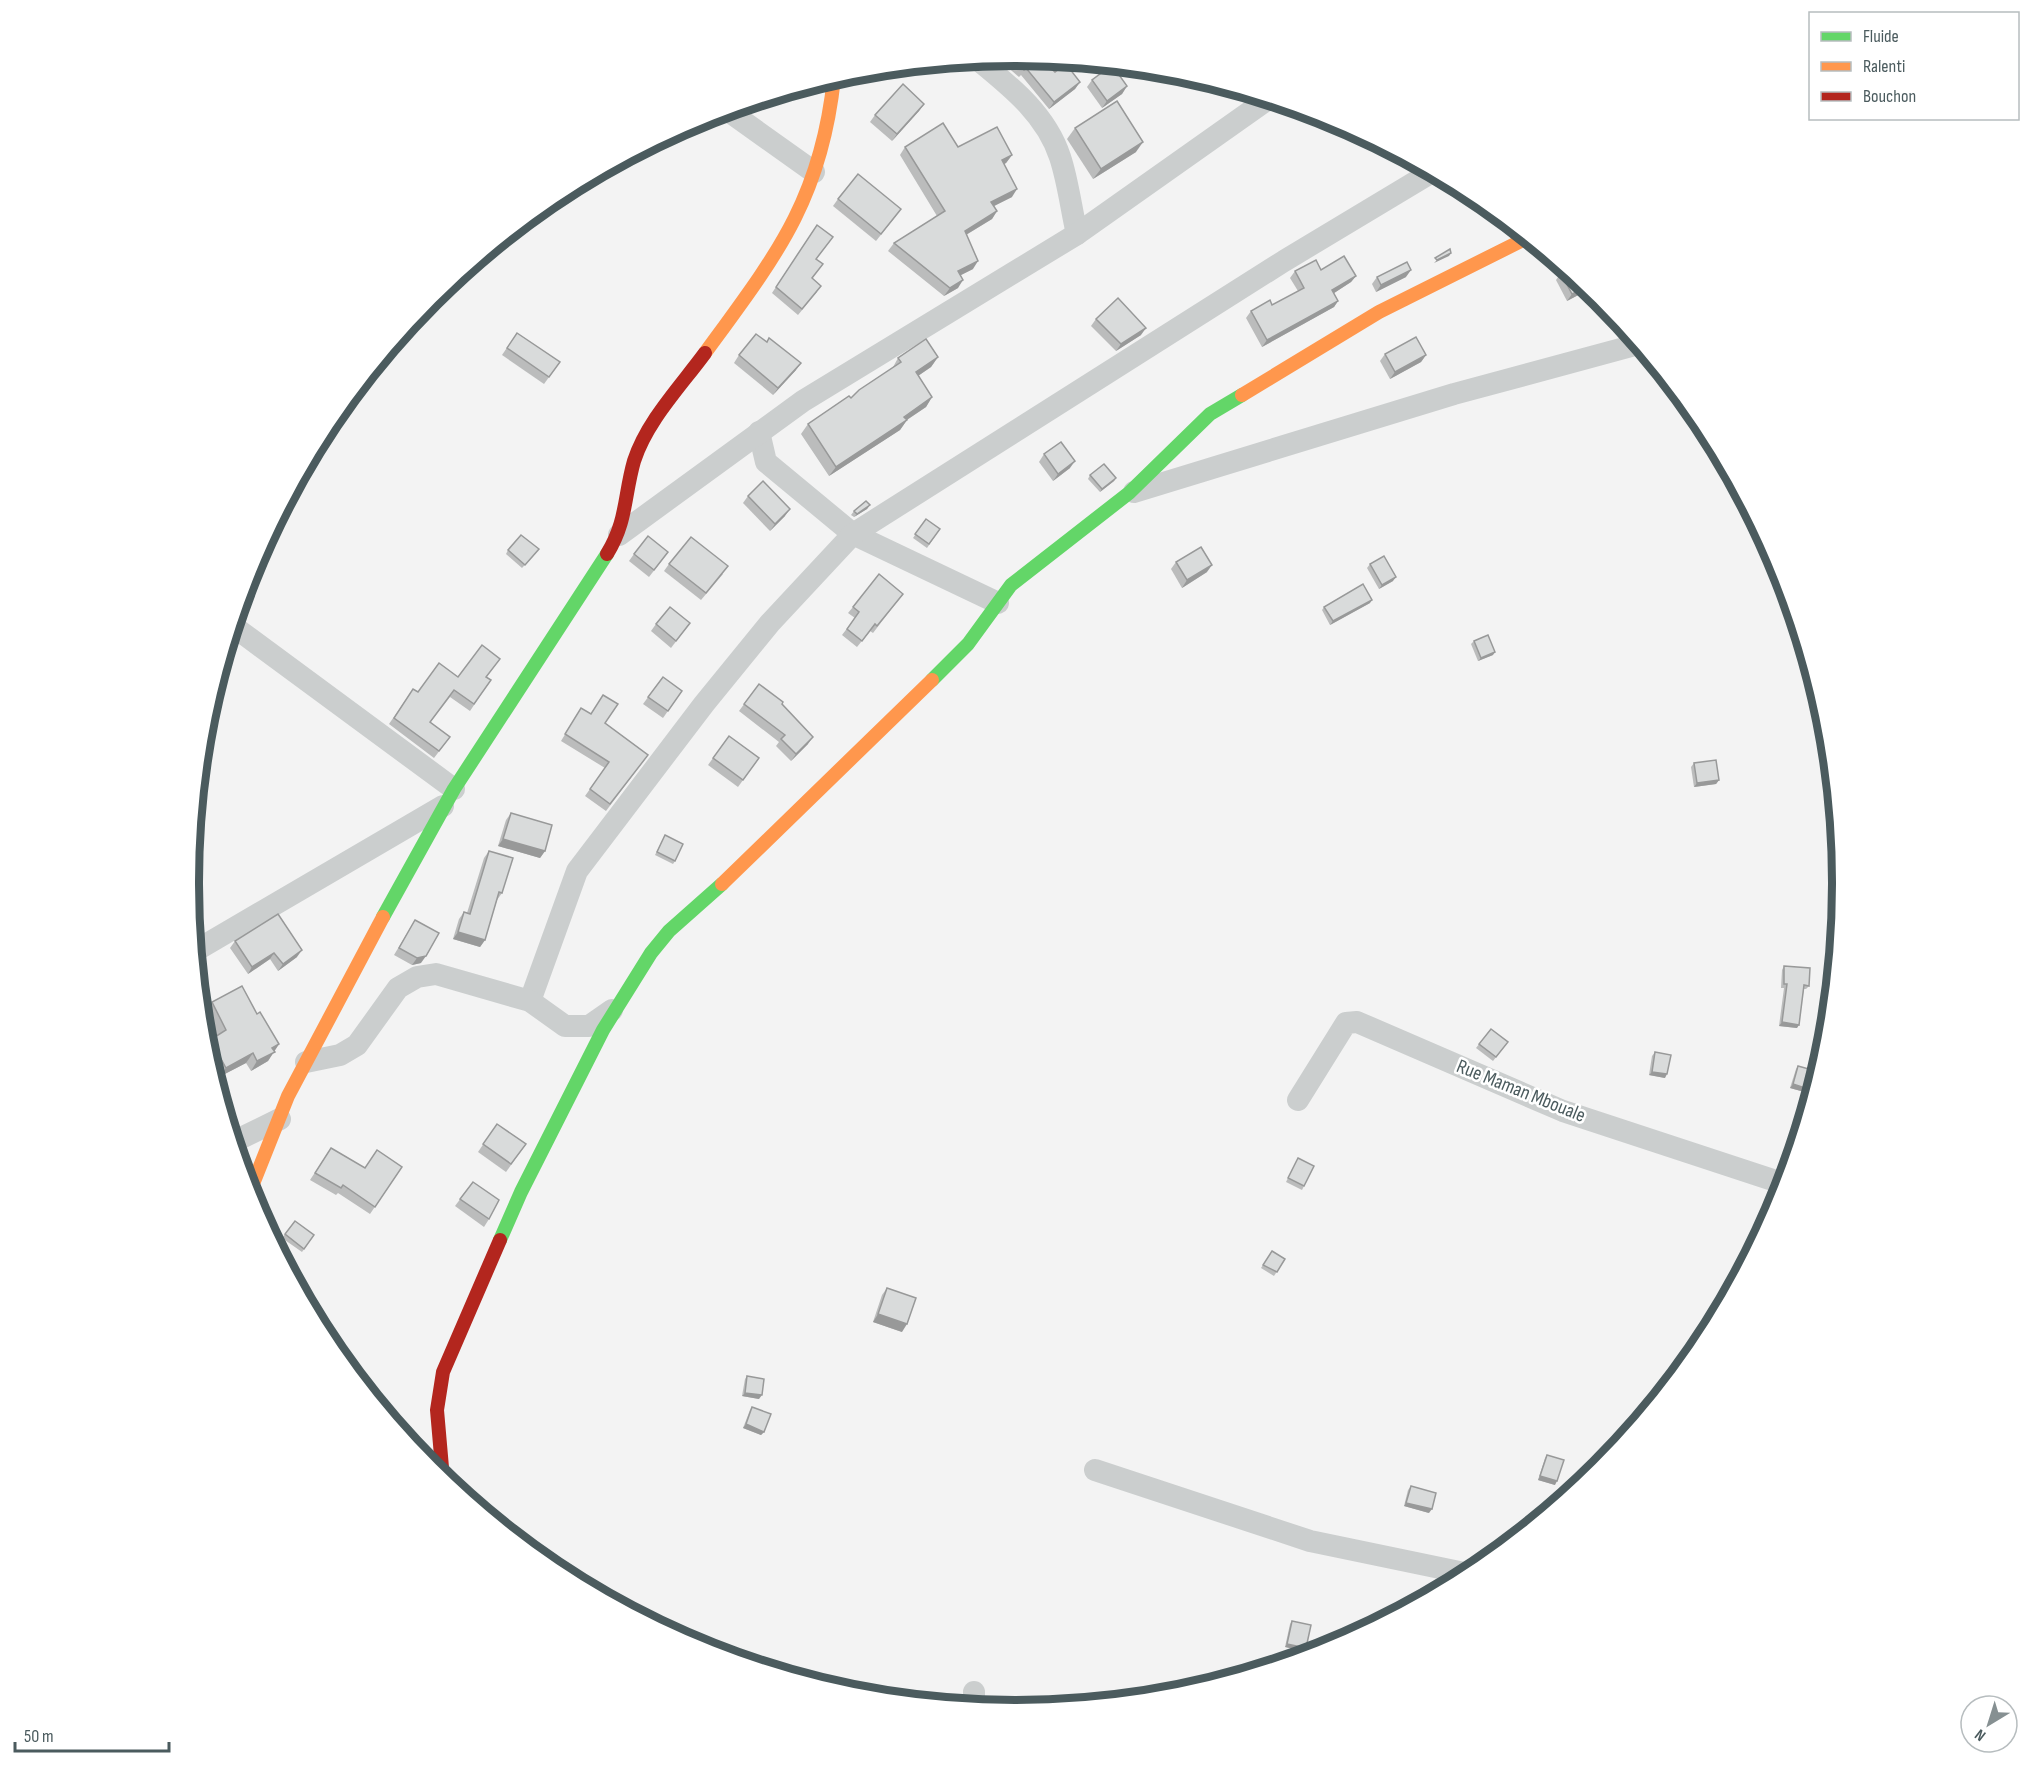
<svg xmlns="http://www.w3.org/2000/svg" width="2031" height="1766" font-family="'Sofia Sans Condensed',sans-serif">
<rect width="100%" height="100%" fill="#f3f3f3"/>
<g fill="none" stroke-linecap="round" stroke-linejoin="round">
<g stroke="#cbcece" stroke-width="22">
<path d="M977,59C1010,86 1046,114 1060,157C1068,181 1071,208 1077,234"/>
<path d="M727,110L814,172"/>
<path d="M759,432L766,462L853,534L998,603"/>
<path d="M1134,492L1454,394L1639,344"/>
<path d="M619,535L803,401L1077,234L1268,99"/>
<path d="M233,626L454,789"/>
<path d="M195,951L443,806"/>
<path d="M530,1001L577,871L704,704L770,623L853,534L1284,261L1432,172"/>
<path d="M306,1062L340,1055L357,1045L398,988L417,977L436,974L530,1001L565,1026H589L612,1010"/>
<path d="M1298,1100L1346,1023L1357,1022L1563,1111L1785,1184"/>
<path d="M233,1142L280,1119"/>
<path d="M1095,1470L1310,1541L1469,1574"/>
<path d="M974,1692V1706"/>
</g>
<g stroke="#63d668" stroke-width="14">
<path d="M932,680L968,644L1011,585L1129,493L1210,414L1242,395"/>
<path d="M383,917L454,789L607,554"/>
<path d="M500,1240L521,1192L603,1030L651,953L669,931L722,884"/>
</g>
<g stroke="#ff974d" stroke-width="14">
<path d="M705,353C775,257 821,201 834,78"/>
<path d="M1242,395L1379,312L1527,238"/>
<path d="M722,884L932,680"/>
<path d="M249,1194L288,1096L383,917"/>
</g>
<g stroke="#b3261e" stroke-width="14">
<path d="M607,554C627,522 624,496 634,461C647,421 680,387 705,353"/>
<path d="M443,1479L437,1410L443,1372L500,1240"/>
</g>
</g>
<g fill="#bbbcbc">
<path d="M1016,56L1055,72L1080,82L1075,89L1049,109L1021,75L1019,77L996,57Z"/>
<path d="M1152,69L1171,71L1159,79Z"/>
<path d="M1092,80L1127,86L1122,94L1102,108L1087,87Z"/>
<path d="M924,104L919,111L892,141L870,122L875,115Z"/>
<path d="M1075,128L1136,152L1093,179L1067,139Z"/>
<path d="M905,147H958L1012,155L1006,163L1004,164L1012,197L994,206L997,211L992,219L966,235L973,269L961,275L958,288L944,296L888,251L894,243L937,216L900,155Z"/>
<path d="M838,199L896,216L876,241L833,206Z"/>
<path d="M817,225V259L812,279L817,292L798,315L772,293Z"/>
<path d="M1321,270L1356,276L1351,282L1334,293L1338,301L1334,307L1262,347L1246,318L1251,311L1272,305L1298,291L1290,278L1295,271Z"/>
<path d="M1566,270L1589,289L1567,301L1556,280L1561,273Z"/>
<path d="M1377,277H1406L1376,292L1372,284Z"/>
<path d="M1096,319L1141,335L1116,351L1091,326Z"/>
<path d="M517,333L560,362L544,384L502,355Z"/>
<path d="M1385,354L1426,355L1421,362L1390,379L1380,361Z"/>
<path d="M739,355L796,370L773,395L734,363Z"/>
<path d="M938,357L931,367L918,376L932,397L926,407L907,420L900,430L829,476L801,434L808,424L851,398L892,369L898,358Z"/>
<path d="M1044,454L1070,468L1053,481L1039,462Z"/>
<path d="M1090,475L1116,478L1114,481L1100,492L1088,479Z"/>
<path d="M748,496L785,516L770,531L743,503Z"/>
<path d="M870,505L867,509L854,517L851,515L854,511Z"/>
<path d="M926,519L940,529L927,548L913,538Z"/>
<path d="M508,550L536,553L522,568L506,554Z"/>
<path d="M634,554L663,559L649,577L629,561Z"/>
<path d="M1176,562L1207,572L1182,588L1171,569Z"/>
<path d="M669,564L723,574L701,600L664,571Z"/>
<path d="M1370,564L1393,581L1379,589L1367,568Z"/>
<path d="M903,594L873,633L870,631L857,647L842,635L855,618L848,613L853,607Z"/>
<path d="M1370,603L1330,625L1322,610L1324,607Z"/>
<path d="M690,623L671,648L651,631L656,624Z"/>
<path d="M1474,641L1493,655L1478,661L1471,644Z"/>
<path d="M458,677H486L491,680L470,711L450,697L430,723L450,737L434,758L389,724L413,689L418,692Z"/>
<path d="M663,677L682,691L663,718L643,704Z"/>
<path d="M759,684L782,704L808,744L791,761L776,746L779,742L739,711Z"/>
<path d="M581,708L605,723L648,755L606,811L585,796L605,768L561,741Z"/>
<path d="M729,736L759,758L738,787L708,765Z"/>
<path d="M1694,763L1719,780L1716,784L1694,787L1691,767Z"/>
<path d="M511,813L545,851L540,858L498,846L506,820Z"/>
<path d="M665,835L675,861L673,864L655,855Z"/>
<path d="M489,851L502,893L497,900L485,940L480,947L453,939L459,919L464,912L467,913L484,858Z"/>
<path d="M415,920L421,963L412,965L394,955Z"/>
<path d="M235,941L297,957L278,971L270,959L248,974L230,948Z"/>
<path d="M1784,966L1809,986L1806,989H1804L1797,1028L1779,1026L1784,988H1781L1782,970Z"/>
<path d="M212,1002L257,1014L279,1044L268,1061L251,1071L246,1063L219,1077L208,1057L204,1044L209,1037H215L217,1036L205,1012Z"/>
<path d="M1491,1029L1508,1042L1493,1061L1476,1048Z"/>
<path d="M1655,1052L1665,1078L1649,1075L1652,1056Z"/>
<path d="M1798,1066L1808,1093L1790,1088L1796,1069Z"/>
<path d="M497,1124L526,1144L506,1172L478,1152Z"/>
<path d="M331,1148L365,1168L402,1167L370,1214L338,1193L336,1195L310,1180Z"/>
<path d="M1298,1158L1304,1186L1302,1190L1286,1182Z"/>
<path d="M473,1182L489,1219L484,1227L455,1206Z"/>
<path d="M295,1221L314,1235L302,1252L282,1238Z"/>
<path d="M1272,1251L1285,1259L1274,1276L1261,1268Z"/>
<path d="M887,1288L902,1332L873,1322L882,1295Z"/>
<path d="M747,1376L759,1399L742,1396L745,1379Z"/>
<path d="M752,1407L764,1432L761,1435L743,1428L750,1410Z"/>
<path d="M1547,1455L1555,1485L1538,1480L1545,1458Z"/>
<path d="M1411,1486L1429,1513L1404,1506L1408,1490Z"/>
<path d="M1292,1621L1306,1648L1304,1651L1285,1647L1290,1624Z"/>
</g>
<g fill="#989999">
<path d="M1168,71H1171L1159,79L1161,75Z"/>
<path d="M1080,82L1075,89L1049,109L1054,102Z"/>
<path d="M1127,86L1122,94L1102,108L1107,101Z"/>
<path d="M924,104L919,111L892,141L897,134Z"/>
<path d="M1143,142L1136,152L1093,179L1101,169Z"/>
<path d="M1012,155L1006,163L997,168L1002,160Z"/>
<path d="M1017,189L1012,197L986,210L991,202Z"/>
<path d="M997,211L992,219L959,239L965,231Z"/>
<path d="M1451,253L1449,256L1434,263L1437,260Z"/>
<path d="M978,261L973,269L953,279L958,271Z"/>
<path d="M1411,270L1406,277L1376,292L1381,285Z"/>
<path d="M1356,276L1351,282L1328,297L1332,290Z"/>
<path d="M963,280L958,288L944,296L950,288Z"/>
<path d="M1587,287L1589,289L1588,290L1567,301L1572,294Z"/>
<path d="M1338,301L1334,307L1262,347L1267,340Z"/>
<path d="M1146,328L1141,335L1116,351L1121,344Z"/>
<path d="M1426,355L1421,362L1390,379L1395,372Z"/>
<path d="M938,357L931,367L909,382L916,372Z"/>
<path d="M801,363L796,370L773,395L778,388Z"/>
<path d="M932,397L926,407L899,425L907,420L900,430L829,476L836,467Z"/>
<path d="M1075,461L1070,468L1053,481L1058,474Z"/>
<path d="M1116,478L1114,481L1100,492L1102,489Z"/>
<path d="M870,505L867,509L854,517L857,514Z"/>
<path d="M790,509L785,516L770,531L775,524Z"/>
<path d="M1212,565L1207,572L1182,588L1187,580Z"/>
<path d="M1396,577L1393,581L1379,589L1382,585Z"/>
<path d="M1372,600L1370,603L1330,625L1333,621Z"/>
<path d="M1495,652L1493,655L1478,661L1481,658Z"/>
<path d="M813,737L808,744L791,761L796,754Z"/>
<path d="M1719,780L1716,784L1694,787L1697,783Z"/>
<path d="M503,839L545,851L540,858L498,846Z"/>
<path d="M458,932L485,940L480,947L453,939Z"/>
<path d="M302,950L297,957L278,971L283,964Z"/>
<path d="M274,953L270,959L248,974L252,967Z"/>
<path d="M426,956L421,963L412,965L417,958Z"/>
<path d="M1782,1022L1799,1025L1797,1028L1779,1026Z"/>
<path d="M279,1044L268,1061L251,1071L257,1061L272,1048Z"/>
<path d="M253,1053L246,1063L219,1077L226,1068Z"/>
<path d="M1652,1072L1667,1074L1665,1078L1649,1075Z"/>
<path d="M1793,1084L1811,1090L1808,1093L1790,1088Z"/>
<path d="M878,1314L907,1324L902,1332L873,1322Z"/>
<path d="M745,1393L762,1395L759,1399L742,1396Z"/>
<path d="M746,1424L764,1432L761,1435L743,1428Z"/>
<path d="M1540,1476L1557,1481L1555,1485L1538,1480Z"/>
<path d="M1406,1503L1432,1509L1429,1513L1404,1506Z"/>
<path d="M1287,1644L1306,1648L1304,1651L1285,1647Z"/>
</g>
<g fill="#d9dbdb" stroke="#989999" stroke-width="1.5">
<path d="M1008,56H1016L1039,58L1055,72L1066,64L1080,82L1054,102L1026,68L1024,70Z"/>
<path d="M1112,65L1127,86L1107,101L1092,80Z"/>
<path d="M1158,70L1168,71L1161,75Z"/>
<path d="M903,84L924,104L897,134L875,115Z"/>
<path d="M1117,101L1143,142L1101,169L1075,128Z"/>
<path d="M943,123L958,147L997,127L1012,155L1002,160L1017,189L991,202L997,211L965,231L978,261L958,271L963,280L950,288L894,243L945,211L905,147Z"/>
<path d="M858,174L901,209L881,234L838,199Z"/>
<path d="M817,225L833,237L816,259L823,264L812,278L821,286L802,309L776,287Z"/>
<path d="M1450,249L1451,253L1437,260L1435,258Z"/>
<path d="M1344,256L1356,276L1332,290L1338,301L1267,340L1251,311L1270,300L1272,305L1304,288L1295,271L1316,260L1321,270Z"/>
<path d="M1407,262L1411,270L1381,285L1377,277Z"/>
<path d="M1566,270L1587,287L1572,294L1561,273Z"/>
<path d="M1118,298L1146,328L1121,344L1096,319Z"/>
<path d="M517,333L560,362L549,377L507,348Z"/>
<path d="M756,334L767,342L769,338L801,363L778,388L739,355Z"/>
<path d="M1416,337L1426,355L1395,372L1385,354Z"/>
<path d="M926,339L938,357L916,372L932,397L904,417L907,420L836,467L808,424L849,396L851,398L859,390L901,362L898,358Z"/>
<path d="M1061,442L1075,461L1058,474L1044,454Z"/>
<path d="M1104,464L1116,478L1102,489L1090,475Z"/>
<path d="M763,481L790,509L775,524L748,496Z"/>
<path d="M866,501L870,505L857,514L854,511Z"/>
<path d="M926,519L940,529L929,544L915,534Z"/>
<path d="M521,535L539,549L525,565L508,550Z"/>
<path d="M648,536L668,552L654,570L634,554Z"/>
<path d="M691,537L728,566L706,593L669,564Z"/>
<path d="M1201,547L1212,565L1187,580L1176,562Z"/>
<path d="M1384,556L1396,577L1382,585L1370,564Z"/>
<path d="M879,574L903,594L877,626L875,624L862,641L847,629L859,612L853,607Z"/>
<path d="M1363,584L1372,600L1333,621L1324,607Z"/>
<path d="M670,607L690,623L676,641L656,624Z"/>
<path d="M1488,635L1495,652L1481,658L1474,641Z"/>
<path d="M482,645L500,659L486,677L491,680L474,704L454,690L430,722L450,737L439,751L394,718L413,689L418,692L439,663L458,677Z"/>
<path d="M663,677L682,691L668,711L648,697Z"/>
<path d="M759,684L783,702L782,704L813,737L796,754L781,739L785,735L744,704Z"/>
<path d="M603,695L618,704L605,723L648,755L610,804L590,789L609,762L565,734L581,708L591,714Z"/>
<path d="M729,736L759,758L743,780L713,758Z"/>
<path d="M1716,760L1719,780L1697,783L1694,763Z"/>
<path d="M511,813L552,825L545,851L503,839Z"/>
<path d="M665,835L683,844L675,861L657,852Z"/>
<path d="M489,851L513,858L502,893L499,892L485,940L458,932L464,912L470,914Z"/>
<path d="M278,914L302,950L283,964L274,953L252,967L235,941Z"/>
<path d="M415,920L439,933L426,956L417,958L399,948Z"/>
<path d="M1784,966L1810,968L1809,986L1804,985L1799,1025L1782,1022L1787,984H1784Z"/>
<path d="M242,986L257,1014L260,1012L279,1044L272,1048L275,1052L257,1061L253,1053L226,1068L209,1037H215L226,1030L212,1002Z"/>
<path d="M1491,1029L1508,1042L1496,1057L1479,1044Z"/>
<path d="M1655,1052L1671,1055L1667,1074L1652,1072Z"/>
<path d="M1798,1066L1816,1071L1811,1090L1793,1084Z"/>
<path d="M497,1124L526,1144L511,1164L483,1144Z"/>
<path d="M331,1148L365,1168L377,1150L402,1167L375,1207L343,1185L341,1188L315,1173Z"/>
<path d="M1298,1158L1314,1166L1304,1186L1288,1178Z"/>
<path d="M473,1182L499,1200L489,1219L460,1199Z"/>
<path d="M295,1221L314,1235L304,1249L285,1234Z"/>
<path d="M269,1233L276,1236L273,1242Z"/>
<path d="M1272,1251L1285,1259L1277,1272L1263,1265Z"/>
<path d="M887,1288L916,1298L907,1324L878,1314Z"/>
<path d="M747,1376L764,1379L762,1395L745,1393Z"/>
<path d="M752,1407L771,1414L764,1432L746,1424Z"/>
<path d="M1547,1455L1564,1460L1557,1481L1540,1476Z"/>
<path d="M1411,1486L1436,1493L1432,1509L1406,1503Z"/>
<path d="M1292,1621L1311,1625L1306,1648L1287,1644Z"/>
</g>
<g text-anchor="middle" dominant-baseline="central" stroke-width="5" stroke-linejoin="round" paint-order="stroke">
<g font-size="20" fill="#4b5b5e" stroke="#fff">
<text transform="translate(1521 1091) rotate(22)">Rue Maman Mbouale</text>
</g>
</g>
<path d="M0 0H2031V1766H0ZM1015 66H1016A816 816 0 0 1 1832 882V884A816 816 0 0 1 1016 1700H1015A816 816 0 0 1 199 884V882A816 816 0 0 1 1015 66Z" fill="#fff" fill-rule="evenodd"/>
<path fill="none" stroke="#4b5b5e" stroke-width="8" d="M1015 66H1016A816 816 0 0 1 1832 882V884A816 816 0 0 1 1016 1700H1015A816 816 0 0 1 199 884V882A816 816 0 0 1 1015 66Z"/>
<rect x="1809" y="12" width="210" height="108" fill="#ffffff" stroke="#b7bdbf" stroke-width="1.5"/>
<rect x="1821" y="32" width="30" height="9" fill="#63d668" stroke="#b7bdbf" stroke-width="1.5"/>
<text x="1863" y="42" font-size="18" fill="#4b5b5e">Fluide</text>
<rect x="1821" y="62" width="30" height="9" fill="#ff974d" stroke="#b7bdbf" stroke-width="1.5"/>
<text x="1863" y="72" font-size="18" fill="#4b5b5e">Ralenti</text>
<rect x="1821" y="92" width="30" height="9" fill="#b3261e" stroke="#b7bdbf" stroke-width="1.5"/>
<text x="1863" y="102" font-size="18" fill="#4b5b5e">Bouchon</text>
<g transform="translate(1989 1724) rotate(218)"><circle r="28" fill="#ffffff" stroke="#b7bdbf" stroke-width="1.5"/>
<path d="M0-4.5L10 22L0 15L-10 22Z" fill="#869092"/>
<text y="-9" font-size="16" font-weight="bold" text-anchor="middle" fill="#4b5b5e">N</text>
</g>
<path d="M15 1742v9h154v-9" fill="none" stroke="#4b5b5e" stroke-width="3"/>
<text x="24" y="1742" font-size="18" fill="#4b5b5e" stroke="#ffffff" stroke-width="4.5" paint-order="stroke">50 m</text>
</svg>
